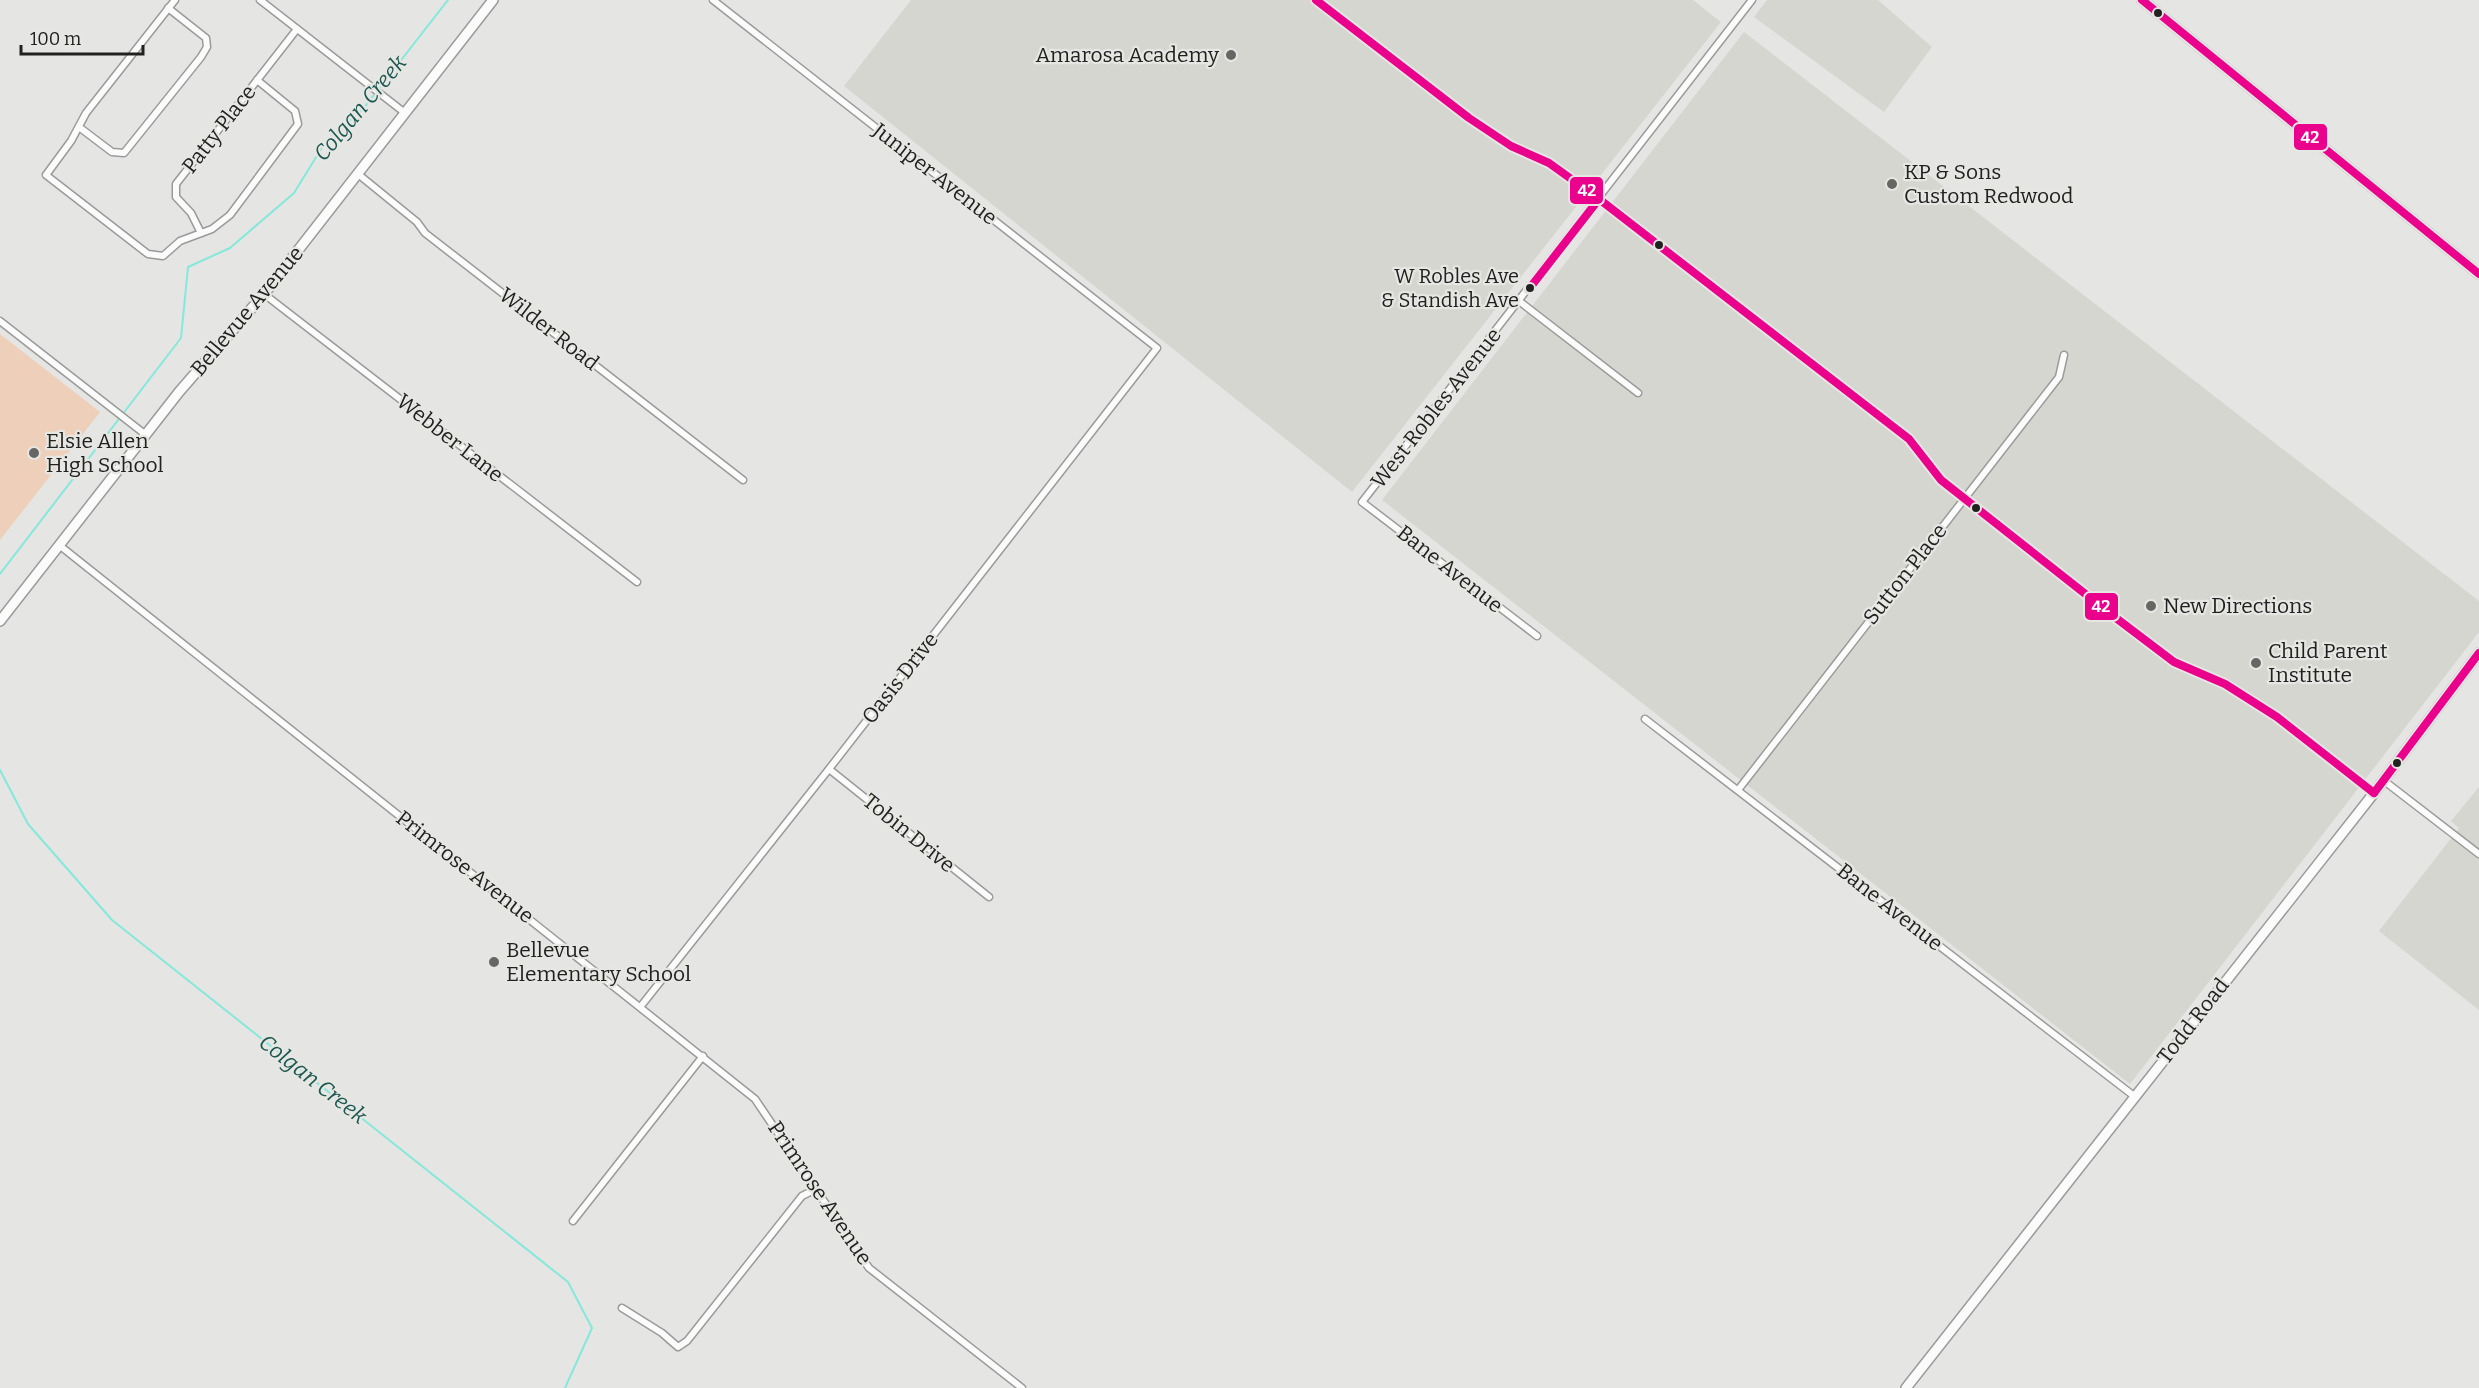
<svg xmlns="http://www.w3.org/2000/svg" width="2479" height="1388" font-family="Bitter,serif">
<rect width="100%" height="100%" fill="#e5e6e4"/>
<g fill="#d5d6d0">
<path d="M911,0H1693L1721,22L1352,492L844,86Z"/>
<path d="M1767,0H1878L1932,47L1884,112L1754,17Z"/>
<path d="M1744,32L2479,601V632L2130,1084L1382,500Z"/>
<path d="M2479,787V1010L2379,931L2459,828L2451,821Z"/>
</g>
<path fill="#eecfba" d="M0,334L100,412L0,540Z"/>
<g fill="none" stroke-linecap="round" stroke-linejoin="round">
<g stroke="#86e7db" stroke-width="2">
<path d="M0,574L181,338L188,267L230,248L294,193L326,141L363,109L448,0"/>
<path d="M0,770L28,824L112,920L568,1282L592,1328L565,1388"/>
</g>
<defs>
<g id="street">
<path d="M175,0L86,113L71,141L46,175L148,254L163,256L180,241L212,229L230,215L298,124L295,111L257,80"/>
<path d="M260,0L405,113"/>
<path d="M1316,0L1469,118L1511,146L1549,163L1599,199L1909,439L1941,480L2112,615L2174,662L2225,684L2277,717L2374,793"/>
<path d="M79,127L112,152L124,153L201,57L207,47L206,38L168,8"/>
<path d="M358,174L417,222L425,233L743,480"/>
<path d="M201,233L191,213L176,197V184L297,29"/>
<path d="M264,294L637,582"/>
<path d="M1519,301L1638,393"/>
<path d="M0,321L146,435"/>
<path d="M59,545L755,1099L869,1268L1022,1388"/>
<path d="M1537,636L1362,502L1752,0"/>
<path d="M1645,719L2134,1096"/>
<path d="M829,769L989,897"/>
<path d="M2383,780L2479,854"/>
<path d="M1738,790L2059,377L2064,355"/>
<path d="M641,1006L829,769L1157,348L713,0"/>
<path d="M573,1221L703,1056"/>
<path d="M622,1308L662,1333L678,1347L687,1341L802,1196L816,1189"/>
</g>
<g id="secondary">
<path d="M2142,0L2479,274"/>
<path d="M0,621L179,392L264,294L493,0"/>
<path d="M1906,1388L2374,793L2479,653"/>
</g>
</defs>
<use href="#street" stroke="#9a9b99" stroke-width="9"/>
<use href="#secondary" stroke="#9a9b99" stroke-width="12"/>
<use href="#street" stroke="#fbfbfb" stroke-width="6"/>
<use href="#secondary" stroke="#fbfbfb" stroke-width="9"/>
<defs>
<g id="bus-1">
<path d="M1316,0L1469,118L1511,146L1549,163L1599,199L1909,439L1941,480L2112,615L2174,662L2225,684L2277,717L2374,793"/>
<path d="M2142,0L2479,274"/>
<path d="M1529,289L1599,199"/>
<path d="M2374,793L2479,653"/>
</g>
</defs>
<use href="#bus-1" stroke="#e6e7e3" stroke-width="12"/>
<use href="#bus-1" stroke="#ea028c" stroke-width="8"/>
</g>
<g fill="#212220" stroke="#e6e7e3" stroke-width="2">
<circle cx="2158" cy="13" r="5"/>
<circle cx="1659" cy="245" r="5"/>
<circle cx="1530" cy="288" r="5"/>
<circle cx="1976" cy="508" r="5"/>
<circle cx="2397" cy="763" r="5"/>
</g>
<g fill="#666765" stroke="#e6e7e3" stroke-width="2">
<circle cx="1231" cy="55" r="6"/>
<circle cx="1892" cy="184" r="6"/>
<circle cx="34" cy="453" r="6"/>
<circle cx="2151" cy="606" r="6"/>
<circle cx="2256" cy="663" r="6"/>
<circle cx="494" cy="962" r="6"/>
</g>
<g text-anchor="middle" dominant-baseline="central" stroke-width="4.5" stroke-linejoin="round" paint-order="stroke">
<g font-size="20" fill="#212220" stroke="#e6e7e3" text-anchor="end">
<text x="1519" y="276">W Robles Ave<tspan x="1519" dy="24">&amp; Standish Ave</tspan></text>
</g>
<g font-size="21" fill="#212220" stroke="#e6e7e3" text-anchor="start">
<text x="1219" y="55" text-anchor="end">Amarosa Academy</text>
<text x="1904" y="172">KP &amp; Sons<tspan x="1904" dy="24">Custom Redwood</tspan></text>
<text x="46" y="441">Elsie Allen<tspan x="46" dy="24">High School</tspan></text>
<text x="2163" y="606">New Directions</text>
<text x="2268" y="651">Child Parent<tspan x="2268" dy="24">Institute</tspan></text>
<text x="506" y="950">Bellevue<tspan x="506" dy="24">Elementary School</tspan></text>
</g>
<g font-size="21" fill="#212220" stroke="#e6e7e3">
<text transform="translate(219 129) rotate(-52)">Patty Place</text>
<text transform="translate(935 174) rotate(38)">Juniper Avenue</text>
<text transform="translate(247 311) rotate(-50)">Bellevue Avenue</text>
<text transform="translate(549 329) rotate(38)">Wilder Road</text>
<text transform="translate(1436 408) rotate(-52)">West Robles Avenue</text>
<text transform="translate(450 438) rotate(38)">Webber Lane</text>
<text transform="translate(1450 569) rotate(38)">Bane Avenue</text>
<text transform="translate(1905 574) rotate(-52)">Sutton Place</text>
<text transform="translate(900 678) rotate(-52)">Oasis Drive</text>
<text transform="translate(909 833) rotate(39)">Tobin Drive</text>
<text transform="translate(465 867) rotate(38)">Primrose Avenue</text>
<text transform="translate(1890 907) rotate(38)">Bane Avenue</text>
<text transform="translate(2193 1021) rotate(-52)">Todd Road</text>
<text transform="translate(820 1193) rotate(56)">Primrose Avenue</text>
</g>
<g font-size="22" font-style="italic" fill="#1e5852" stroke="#e6e7e3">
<text transform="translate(360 108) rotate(-50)">Colgan Creek</text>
<text transform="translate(313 1079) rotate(38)">Colgan Creek</text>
</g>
</g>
<g stroke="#e6e7e3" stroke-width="2">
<rect x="2293" y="123" width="35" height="28" rx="6" fill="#ea028c"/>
<rect x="1569" y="176" width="35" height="29" rx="6" fill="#ea028c"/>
<rect x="2084" y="592" width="35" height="29" rx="6" fill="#ea028c"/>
</g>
<g font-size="16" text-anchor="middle" font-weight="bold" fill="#fff">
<text x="2310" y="143">42</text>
<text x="1587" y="196">42</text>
<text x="2101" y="612">42</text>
</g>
<path d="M21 45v9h122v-9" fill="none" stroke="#212220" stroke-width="3"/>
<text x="30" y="45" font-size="18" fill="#212220" stroke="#e6e7e3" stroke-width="4.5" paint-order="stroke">100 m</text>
</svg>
